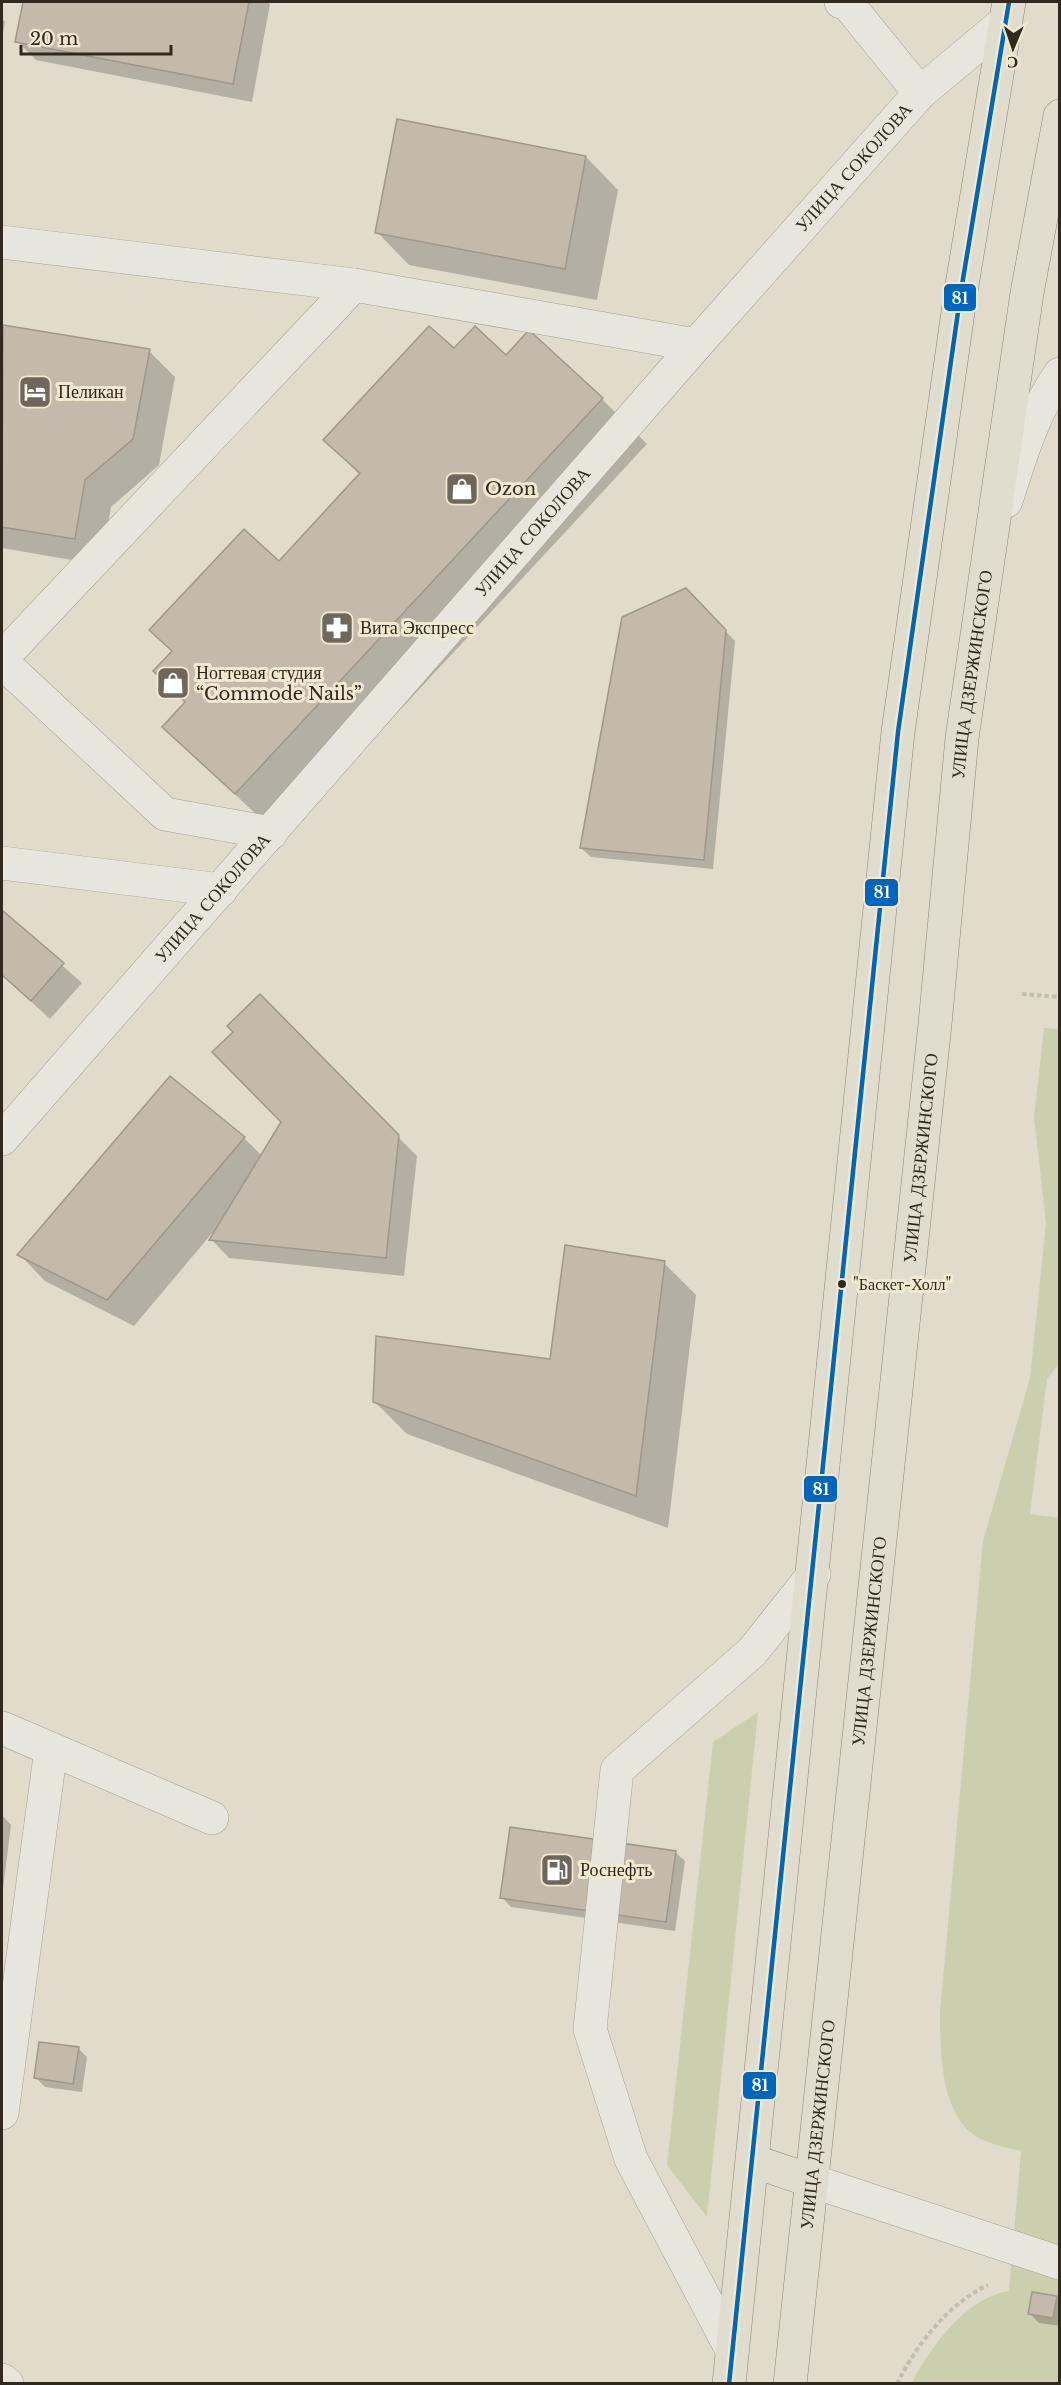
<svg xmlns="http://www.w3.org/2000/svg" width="1061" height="2385" font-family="'Libre Baskerville',serif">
<rect width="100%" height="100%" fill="#e0dbcb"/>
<g fill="#cccfae">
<path d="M1044,1028L1059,1029V1364L1047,1379L1030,1514L1060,1518L1059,2383L911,2384C930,2348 965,2298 1009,2291L1021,2151C1008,2148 993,2145 981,2139C940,2120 940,2050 940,2012L983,1541L1030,1378L1046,1223L1034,1117Z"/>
<path d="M758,1712L707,2217L667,2165L713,1742Z"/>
</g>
<g fill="#0003">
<path d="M24,2H267L270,4L252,102L36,60L17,41Z"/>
<path d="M2,18L5,22L2,39Z"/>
<path d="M586,157L618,190L597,300L409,265L377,232Z"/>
<path d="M4,327L149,351L175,377L159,465L111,507L101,565L2,548V342Z"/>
<path d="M454,350L602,399L647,444L281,838L164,727L186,703L279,563L360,475L325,440Z"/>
<path d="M696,600L735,641L713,869L591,857L581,848Z"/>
<path d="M2,912L82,983L50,1019L2,975Z"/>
<path d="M260,997L417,1156L404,1276L229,1258L211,1239L213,1232L134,1326L45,1281L19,1254L244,1138L262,1156L283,1122L235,1032Z"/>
<path d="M664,1263L696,1295L668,1528L407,1434L375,1402L551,1361Z"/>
<path d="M2,1815L11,1825L2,1897Z"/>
<path d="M675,1852L685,1861L675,1931L511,1907L502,1897Z"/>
<path d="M78,2048L87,2057L82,2092L45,2087L36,2078Z"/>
<path d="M1056,2297L1060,2301V2326L1039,2323L1030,2314Z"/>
</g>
<g fill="#c3baac" stroke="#a0978b" stroke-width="1.5">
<path d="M23,2H249L233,84L15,42Z"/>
<path d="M397,119L586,156L565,269L375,233Z"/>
<path d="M3,325L150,349L133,439L85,480L75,539L2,527Z"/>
<path d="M429,326L454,348L475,326L506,355L529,330L603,398L235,794L162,727L185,702L153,671L172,651L149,630L244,529L279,561L360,473L323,440Z"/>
<path d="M686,588L726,630L704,860L580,848L622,617Z"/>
<path d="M2,910L64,963L31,1001L2,975Z"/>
<path d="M260,994L399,1135L386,1258L209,1240L281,1122L212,1052L233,1032L227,1026Z"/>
<path d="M170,1076L245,1137L107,1300L17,1255Z"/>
<path d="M565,1245L665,1261L636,1496L373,1402L376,1336L550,1359Z"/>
<path d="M510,1827L676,1851L666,1922L500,1898Z"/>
<path d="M39,2042L79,2047L73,2084L34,2078Z"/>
<path d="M1032,2292L1057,2296L1053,2318L1028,2314Z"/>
</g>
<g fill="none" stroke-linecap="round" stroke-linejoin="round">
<defs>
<g id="minor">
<path d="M841,2L847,3L920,93"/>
<path d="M2,242L354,285"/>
<path d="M1006,501C1020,458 1033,412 1060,374"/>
<path d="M2,658L354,285L696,345"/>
<path d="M2,662L165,814L271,833"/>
<path d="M2,863L221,890"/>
<path id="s1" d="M2,1139L696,345L920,93L1005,22"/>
<path d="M2,1728L212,1818"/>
<path d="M2,2113L51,1749"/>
<path d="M812,2181L1060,2263"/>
<path d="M732,2350L631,2159L590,2029L617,1770L752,1652L814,1574"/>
<path d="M2,2380L7,2384"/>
</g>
<g id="major">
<path d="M753,2161L812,2181"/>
<path d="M729,2384L898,732L961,291L1009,2"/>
<path id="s2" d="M790,2384L935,1024L962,738L1027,293L1060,116"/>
</g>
</defs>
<use href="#minor" stroke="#a5a094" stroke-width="34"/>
<use href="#major" stroke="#8b857b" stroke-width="34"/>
<g stroke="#c1bdb3" stroke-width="4" stroke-dasharray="4.5 3" stroke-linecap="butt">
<path d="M1022,994L1060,997"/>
<path d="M897,2384C916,2345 948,2304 988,2285"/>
</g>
<use href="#minor" stroke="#e8e6dc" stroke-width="33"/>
<use href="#major" stroke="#e0dcce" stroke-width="33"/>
<defs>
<path id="bus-1" d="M729,2384L898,732L961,291L1009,2"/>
</defs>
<use href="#bus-1" stroke="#f1ead0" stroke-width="9"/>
<use href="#bus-1" stroke="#0065bd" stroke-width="4.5"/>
</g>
<defs>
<symbol id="hotel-square" viewBox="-11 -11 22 22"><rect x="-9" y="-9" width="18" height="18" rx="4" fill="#6f675b" stroke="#f1ead0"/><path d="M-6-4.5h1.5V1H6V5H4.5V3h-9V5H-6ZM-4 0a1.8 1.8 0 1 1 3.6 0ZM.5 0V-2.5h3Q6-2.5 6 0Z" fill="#fff"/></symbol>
<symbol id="shop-square" viewBox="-11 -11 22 22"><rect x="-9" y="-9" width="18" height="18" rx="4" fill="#6f675b" stroke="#f1ead0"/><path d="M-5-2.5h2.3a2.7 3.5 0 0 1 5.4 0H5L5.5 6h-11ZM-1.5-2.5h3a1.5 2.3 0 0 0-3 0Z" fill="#fff"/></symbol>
<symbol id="pharmacy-square" viewBox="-11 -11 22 22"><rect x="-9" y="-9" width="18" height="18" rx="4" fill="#6f675b" stroke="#f1ead0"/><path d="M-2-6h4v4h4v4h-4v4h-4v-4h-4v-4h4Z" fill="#fff"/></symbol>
<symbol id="fuel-square" viewBox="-11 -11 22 22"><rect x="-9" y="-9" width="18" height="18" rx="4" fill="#6f675b" stroke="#f1ead0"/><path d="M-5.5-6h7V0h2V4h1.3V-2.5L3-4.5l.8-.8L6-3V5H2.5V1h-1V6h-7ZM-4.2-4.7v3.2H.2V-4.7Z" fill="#fff"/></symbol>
</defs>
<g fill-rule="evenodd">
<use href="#hotel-square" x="16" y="373" width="38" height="38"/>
<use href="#shop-square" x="443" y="470" width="38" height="38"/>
<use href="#pharmacy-square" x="318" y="609" width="38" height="38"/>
<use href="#shop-square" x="154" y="664" width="38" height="38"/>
<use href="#fuel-square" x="538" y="1851" width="38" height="38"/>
</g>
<circle fill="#32291e" stroke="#f1ead0" stroke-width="2" cx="842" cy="1284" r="5"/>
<g text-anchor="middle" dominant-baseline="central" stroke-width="6" stroke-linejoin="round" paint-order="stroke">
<g font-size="16" fill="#32291e" stroke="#f1ead0" text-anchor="start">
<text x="853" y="1284">"Баскет-Холл"</text>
</g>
<g font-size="18" fill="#32291e" stroke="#f1ead0">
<text stroke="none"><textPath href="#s1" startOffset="1292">УЛИЦА СОКОЛОВА</textPath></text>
<text stroke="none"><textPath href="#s1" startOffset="806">УЛИЦА СОКОЛОВА</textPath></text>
<text stroke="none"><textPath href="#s2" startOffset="1719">УЛИЦА ДЗЕРЖИНСКОГО</textPath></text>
<text stroke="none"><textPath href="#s1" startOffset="320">УЛИЦА СОКОЛОВА</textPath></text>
<text stroke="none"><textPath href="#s2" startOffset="1233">УЛИЦА ДЗЕРЖИНСКОГО</textPath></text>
<text stroke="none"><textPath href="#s2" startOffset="747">УЛИЦА ДЗЕРЖИНСКОГО</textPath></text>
<text stroke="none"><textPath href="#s2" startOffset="261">УЛИЦА ДЗЕРЖИНСКОГО</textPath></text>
</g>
<g font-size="18" fill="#32291e" stroke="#f1ead0" text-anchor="start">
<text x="58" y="392">Пеликан</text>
<text x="485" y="489">Ozon</text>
<text x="360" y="628">Вита Экспресс</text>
<text x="196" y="673">Ногтевая студия<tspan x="196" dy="21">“Commode Nails”</tspan></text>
<text x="580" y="1870">Роснефть</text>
</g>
</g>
<g stroke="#f1ead0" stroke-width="2">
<rect x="943" y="283" width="34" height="29" rx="6" fill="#0065bd"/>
<rect x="864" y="878" width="35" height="29" rx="6" fill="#0065bd"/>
<rect x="803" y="1475" width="35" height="28" rx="6" fill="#0065bd"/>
<rect x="742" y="2071" width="35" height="29" rx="6" fill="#0065bd"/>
</g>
<g font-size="16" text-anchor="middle" font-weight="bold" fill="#fff">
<text x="960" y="304">81</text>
<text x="882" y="898">81</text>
<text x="821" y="1495">81</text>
<text x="760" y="2091">81</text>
</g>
<rect width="1061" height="2385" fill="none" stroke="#32291e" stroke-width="6"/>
<g transform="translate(1013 48) rotate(182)" stroke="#f1ead0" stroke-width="4.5" paint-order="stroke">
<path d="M0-4.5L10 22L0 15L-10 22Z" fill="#32291e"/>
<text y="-9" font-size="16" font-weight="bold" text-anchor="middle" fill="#32291e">С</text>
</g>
<path d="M21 45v9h150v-9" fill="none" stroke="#32291e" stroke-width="3"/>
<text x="30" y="45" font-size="18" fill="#32291e" stroke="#f1ead0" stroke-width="4.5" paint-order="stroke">20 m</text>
</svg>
